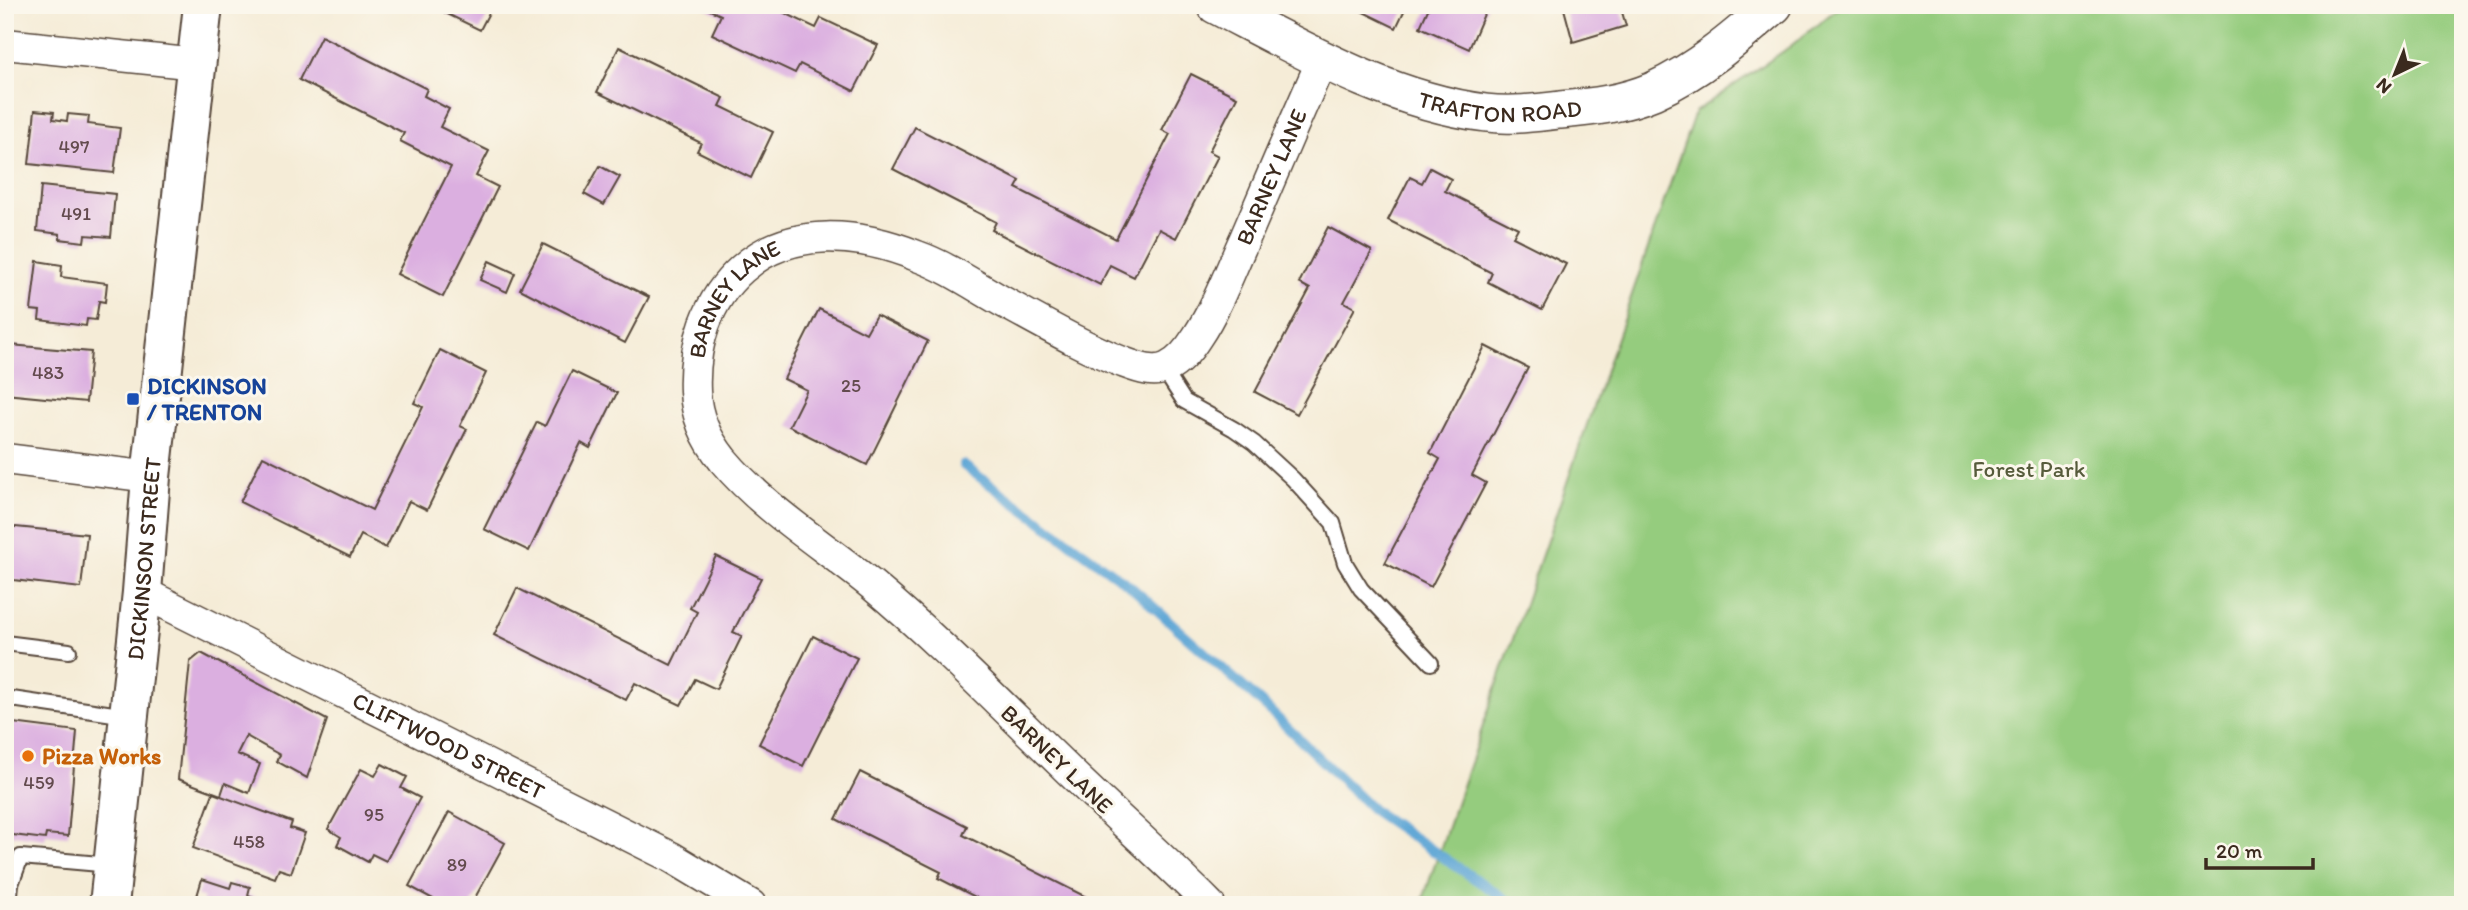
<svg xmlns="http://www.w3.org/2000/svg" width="2468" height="910" font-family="Itim,sans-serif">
<rect width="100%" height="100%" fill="#fbf7ec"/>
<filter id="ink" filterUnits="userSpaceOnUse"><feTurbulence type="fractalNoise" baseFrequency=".0143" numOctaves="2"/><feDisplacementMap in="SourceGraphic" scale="14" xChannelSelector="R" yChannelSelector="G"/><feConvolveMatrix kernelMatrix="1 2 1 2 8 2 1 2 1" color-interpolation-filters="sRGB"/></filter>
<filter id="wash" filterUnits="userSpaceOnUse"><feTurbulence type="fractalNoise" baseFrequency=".00686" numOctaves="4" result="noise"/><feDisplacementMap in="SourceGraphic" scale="28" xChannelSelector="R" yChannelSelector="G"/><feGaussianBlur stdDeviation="1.57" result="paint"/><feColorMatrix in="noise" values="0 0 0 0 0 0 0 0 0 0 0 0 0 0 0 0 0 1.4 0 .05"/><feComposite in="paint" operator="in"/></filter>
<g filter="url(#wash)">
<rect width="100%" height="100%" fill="#f5ecd7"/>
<path fill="#95cc7e" stroke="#687b4e" stroke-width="2" d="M1842,5H2463V905H1421L1695,112L1788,48Z"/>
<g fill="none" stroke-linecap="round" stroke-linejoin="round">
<path stroke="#60a7d6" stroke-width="10" d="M963,465L1130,586L1267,708L1374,811L1514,905"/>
</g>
<g id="blocks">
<g fill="#dbafe0">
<path d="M429,5H493L480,30Z"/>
<path d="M699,5H768L816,28L821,18L878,45L854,91L800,64L795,73L712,34L721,15Z"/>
<path d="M1349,5H1407L1396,28Z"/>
<path d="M1430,5H1488L1469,49L1420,27Z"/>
<path d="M1563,5H1620L1626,26L1573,42Z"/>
<path d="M321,36L427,89L424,96L449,109L440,127L489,151L476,176L498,187L443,297L397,274L451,167L400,141L404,133L299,80Z"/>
<path d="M619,47L724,98L720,106L773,132L751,178L697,151L701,143L597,92Z"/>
<path d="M1191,74L1237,97L1209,151L1218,156L1176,238L1159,229L1134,277L1110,265L1100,285L992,230L996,222L893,169L915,127L1020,181L1016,188L1116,239L1170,134L1162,130Z"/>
<path d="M35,110L54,112L53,119L67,121L68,114L89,116L88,124L120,128L114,173L29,164Z"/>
<path d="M5,132L10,133L7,157H5Z"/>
<path d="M600,166L620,177L604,205L584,194Z"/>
<path d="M1430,168L1451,179L1445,191L1518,228L1513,237L1566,264L1542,310L1488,282L1492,273L1388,220L1410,177L1422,183Z"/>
<path d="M41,186L115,194L111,237L85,235L84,242L60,239V234L37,231Z"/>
<path d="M1328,227L1372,251L1344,302L1355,308L1297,414L1255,392L1310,289L1299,283Z"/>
<path d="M543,244L649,297L625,343L520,289Z"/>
<path d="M37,261L62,265L61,277L107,283L105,302L99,301L96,320L87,319L86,326L39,320L40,311L31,310Z"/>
<path d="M489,261L515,273L507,292L480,280Z"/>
<path d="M819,309L866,333L876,315L928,341L867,465L789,426L807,390L784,379Z"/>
<path d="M10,345L91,352L86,402L5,394Z"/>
<path d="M1485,346L1528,368L1472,475L1486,483L1431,587L1385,563L1440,459L1430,453Z"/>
<path d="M440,350L486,373L460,426L467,429L427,510L409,501L386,548L361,535L350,557L240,502L263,456L372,510L423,407L414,403Z"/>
<path d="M572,371L617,393L590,448L581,443L529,551L484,529L537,422L545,426Z"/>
<path d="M5,526L87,534L81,588L5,579Z"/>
<path d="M716,556L761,578L733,632L742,636L716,689L695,679L681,705L635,683L626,700L494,635L517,588L671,665L697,612L690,608Z"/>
<path d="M813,636L857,658L803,766L759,744Z"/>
<path d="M201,653L327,720L307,778L276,761L280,755L246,736L237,754L260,764L249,793L225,783L221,795L178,779L190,662Z"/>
<path d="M5,722L77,731L68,836L46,834L45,839L5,834Z"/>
<path d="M382,764L407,777L401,788L420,798L386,861L372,854L368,862L337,845L341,837L328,829L361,769L375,776Z"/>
<path d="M860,772L967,826L963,835L1102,905H991L938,878L941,872L836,819Z"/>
<path d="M213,793L292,822L290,828L305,833L291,873L279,869L275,878L193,848Z"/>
<path d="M449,812L505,843L471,905H444L409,886Z"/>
<path d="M202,879L230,888L232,882L250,887L248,895L277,905H201L204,898L197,896Z"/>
</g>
</g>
</g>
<g filter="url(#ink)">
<use href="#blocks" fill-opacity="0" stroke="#57473a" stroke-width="2"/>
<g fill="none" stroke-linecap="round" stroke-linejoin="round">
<defs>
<g id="service">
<path d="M1164,370L1184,401L1234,429L1254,443L1293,479L1333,523L1345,563L1361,589L1431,663"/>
<path d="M5,643L69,651"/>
<path d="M5,698L127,716"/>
<path d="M9,905L11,884L21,857L111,865"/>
</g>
<g id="minor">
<path d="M5,44L197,64"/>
<path d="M5,459L151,477"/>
<path id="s1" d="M142,592L671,857L751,905"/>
<path id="s2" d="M1210,905C1162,857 1111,812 1063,765C1000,704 939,641 872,585C822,544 765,510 723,460C707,440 696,418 695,391C693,345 707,300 742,269C791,225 860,233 917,256C948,267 978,288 1007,304C1044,324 1080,345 1120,361C1134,366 1153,375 1168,367C1180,361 1190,348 1197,337C1217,307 1230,271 1245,238C1270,179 1296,119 1322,60"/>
</g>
<g id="tertiary">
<path id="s3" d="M1216,5C1301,49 1390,101 1486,113C1510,116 1536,113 1560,110C1593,107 1622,104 1653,91C1698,71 1737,37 1774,5"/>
</g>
<g id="secondary">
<path id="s4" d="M109,905L142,592L151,477L203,5"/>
</g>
</defs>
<use href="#service" stroke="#57473a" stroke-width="18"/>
<use href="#minor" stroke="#57473a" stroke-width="33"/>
<use href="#tertiary" stroke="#57473a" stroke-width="40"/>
<use href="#secondary" stroke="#57473a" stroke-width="42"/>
<use href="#service" stroke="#fff" stroke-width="14"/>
<use href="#minor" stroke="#fff" stroke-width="30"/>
<use href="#tertiary" stroke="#fff" stroke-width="37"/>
<use href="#secondary" stroke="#fff" stroke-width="38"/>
</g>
</g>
<rect fill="#1a4fb4" stroke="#fbf7ec" stroke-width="2.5" x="126" y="392" width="14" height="14" rx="3.5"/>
<circle fill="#e8710a" stroke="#fbf7ec" stroke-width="2.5" cx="28" cy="756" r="7"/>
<g text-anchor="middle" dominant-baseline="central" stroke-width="6" stroke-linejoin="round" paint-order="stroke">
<g font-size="19" fill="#634b4e">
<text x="74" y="146">497</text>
<text x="76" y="213">491</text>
<text x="48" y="372">483</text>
<text x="851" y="385">25</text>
<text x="39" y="782">459</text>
<text x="374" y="814">95</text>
<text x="249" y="841">458</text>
<text x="457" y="864">89</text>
</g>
<g font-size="23" fill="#3b2a1e" stroke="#fbf7ec">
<text stroke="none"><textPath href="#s3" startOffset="306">TRAFTON ROAD</textPath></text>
<text stroke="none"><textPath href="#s2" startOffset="1554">BARNEY LANE</textPath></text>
<text stroke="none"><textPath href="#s2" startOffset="842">BARNEY LANE</textPath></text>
<text stroke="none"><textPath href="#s4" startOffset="348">DICKINSON STREET</textPath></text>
<text stroke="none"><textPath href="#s1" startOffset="343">CLIFTWOOD STREET</textPath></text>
<text transform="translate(1057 759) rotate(44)">BARNEY LANE</text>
</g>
<g font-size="23" font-weight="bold" fill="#164399" stroke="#fbf7ec" text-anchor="start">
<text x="147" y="386">DICKINSON<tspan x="147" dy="26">/ TRENTON</tspan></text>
</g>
<g font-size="23" fill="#565b3b" stroke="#fbf7ec">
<text x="2029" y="469">Forest Park</text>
</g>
<g font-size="23" font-weight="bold" fill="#c56008" stroke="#fbf7ec" text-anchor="start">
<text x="42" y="756">Pizza Works</text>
</g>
</g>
<rect width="2468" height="910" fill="none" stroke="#fbf7ec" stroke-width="28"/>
<g transform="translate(2395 74) rotate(223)" stroke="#fbf7ec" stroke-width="5" paint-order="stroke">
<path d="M0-5L12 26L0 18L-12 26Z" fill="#3b2a1e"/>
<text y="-10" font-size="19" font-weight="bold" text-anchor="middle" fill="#3b2a1e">N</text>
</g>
<path d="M2206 858v10h107v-10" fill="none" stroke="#3b2a1e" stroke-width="3.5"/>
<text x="2216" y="858" font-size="21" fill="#3b2a1e" stroke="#fbf7ec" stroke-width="5" paint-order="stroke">20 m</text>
</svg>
